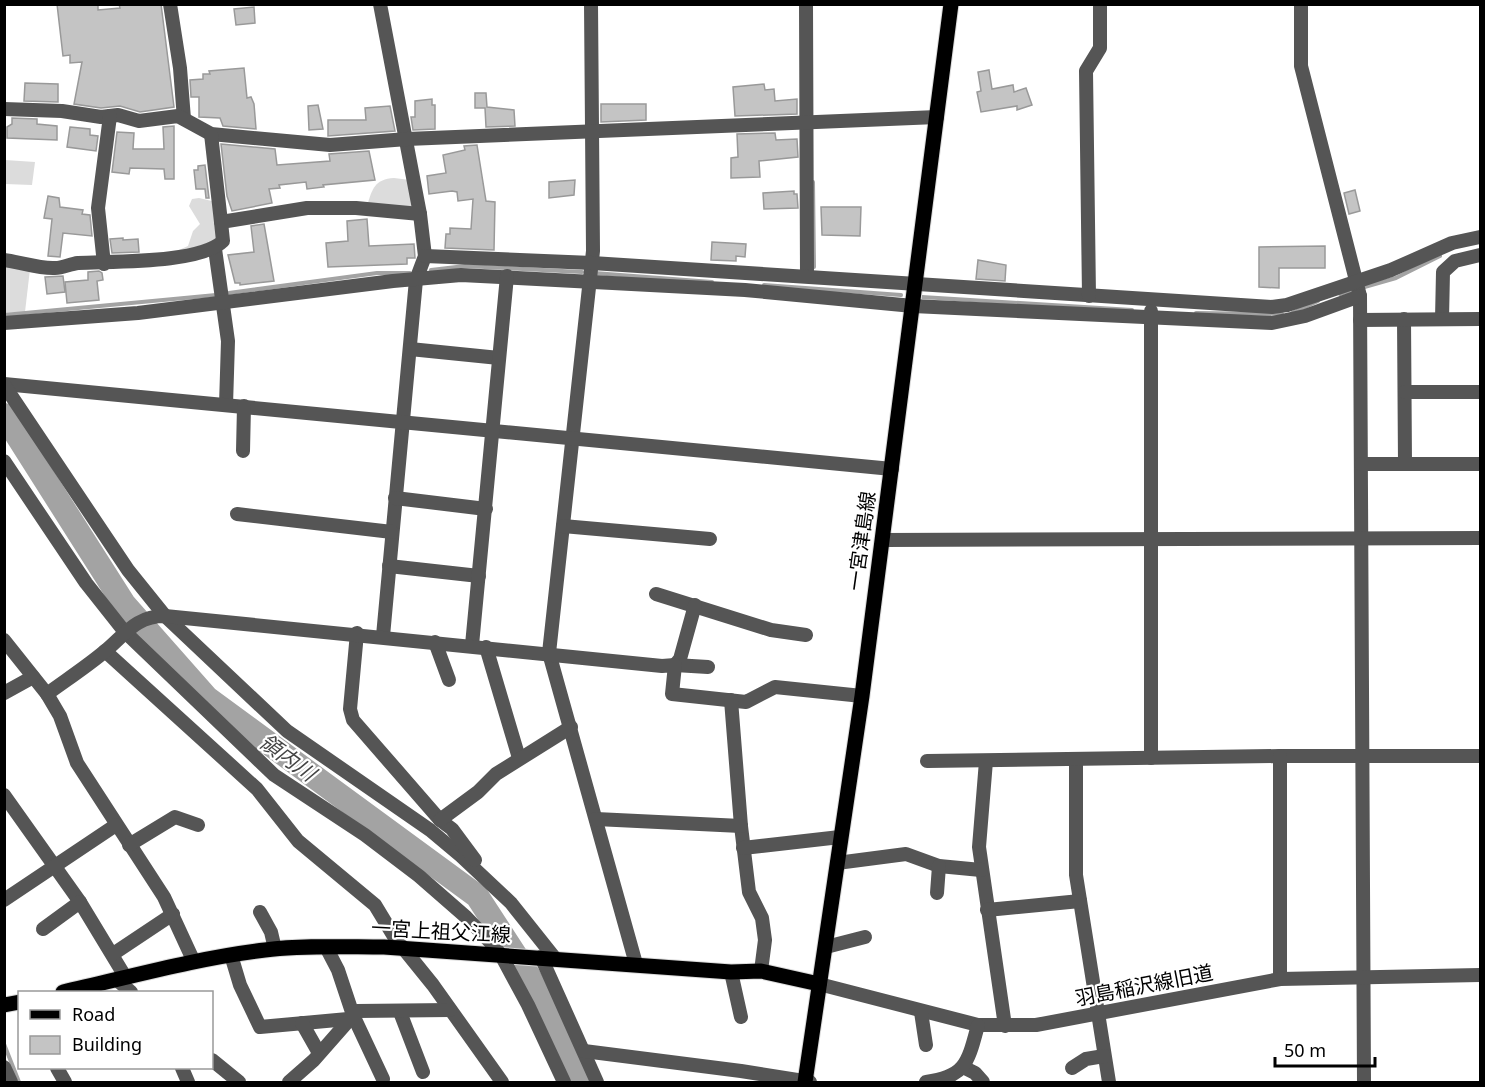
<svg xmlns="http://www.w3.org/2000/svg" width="1485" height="1087" font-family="'Noto Sans','Noto Sans JP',sans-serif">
<rect width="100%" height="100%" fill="#fff"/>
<g fill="#dcdcdc">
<path d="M5,160L35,162L32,185L5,184Z"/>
<path d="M394,178L410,180L416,207L367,206C372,189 375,179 394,178Z"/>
<path d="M199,198L216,202L220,239L178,253L179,250L188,246L193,231L200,224L189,206L192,199Z"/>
<path d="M5,264L30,269L25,312L5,313Z"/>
</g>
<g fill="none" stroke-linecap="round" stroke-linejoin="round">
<g stroke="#a3a3a3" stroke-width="4">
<path d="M813,182L814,267"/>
<path d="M431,270L465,266L582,272"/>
<path d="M594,273L712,282"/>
<path d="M764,285L901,295"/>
<path d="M1361,288L1396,278L1440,256"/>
<path d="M229,293L377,273H410"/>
<path d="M1340,294L1353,290"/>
<path d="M922,297L1132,310"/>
<path d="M1196,313L1282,314"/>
<path d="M1292,313L1318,301"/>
<path d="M4,315L216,295"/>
<path d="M4,1044L19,1082"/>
</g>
<path stroke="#a3a3a3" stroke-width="24" d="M4,415L124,604L207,698L477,896L529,976L580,1082"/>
</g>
<g fill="#c4c4c4" stroke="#999" stroke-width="1.5">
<path d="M57,4L98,5V10L120,8L119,4H161L174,107L140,112L120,106L101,108L74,104L82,62L70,63V55L63,56Z"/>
<path d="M254,7L255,23L236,25L234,9Z"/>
<path d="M244,68L247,98L251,97L254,104L256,129L223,126L220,118L199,117V97H191L190,80L203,79V74H210L209,71Z"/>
<path d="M989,70L992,89L1013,85L1014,92L1026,88L1032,105L1017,110V106L981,112L977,92L981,91L978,72Z"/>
<path d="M25,83L58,84V102L24,101Z"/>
<path d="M764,84L765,90L774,89L775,101L797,99V114L735,116L733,87Z"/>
<path d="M475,93H486L487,107L514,110L515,126L486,127L485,108H475Z"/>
<path d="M432,99V105H435V129L413,130L411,117H415V101Z"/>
<path d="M601,104H646V120L601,122Z"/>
<path d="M318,105L323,129L309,130L308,106Z"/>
<path d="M390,106L395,131L328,136V120H366L365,108Z"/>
<path d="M12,118L37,119V124L57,126V140L7,138V127L12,124Z"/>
<path d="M174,126V179H165L164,169L130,168L129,174L112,172L117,132L134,133L133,149H164L163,127Z"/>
<path d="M70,127L90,129V135L98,136L96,151L67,147Z"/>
<path d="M775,133L776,140L797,139L798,157L759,161L760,177L731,178V158L738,157L737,134Z"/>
<path d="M221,144L275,149L277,165L330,161L329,154L369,151L375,180L323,185L324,187L307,189L306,182L279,185L280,188L269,189L272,203L232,211L227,196Z"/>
<path d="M477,145L486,201L495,202L494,250L445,248L446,234H450V228L471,229L473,199L458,201L457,192L452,191L429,194L427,176L446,173L443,155L465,150L464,146Z"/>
<path d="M205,165L209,198H206L205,189H196L194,170H198V166Z"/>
<path d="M575,180L574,195L549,198V182Z"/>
<path d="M1355,190L1360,211L1349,214L1344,193Z"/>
<path d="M794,191V194H797L798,208L764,209L763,193Z"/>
<path d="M48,196L59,198L60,207L83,210L82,214L90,215L92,236L63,233L60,257L48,256L52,219L44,218Z"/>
<path d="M821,207H861L860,236L822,235Z"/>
<path d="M367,219L369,246L414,244L415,258H407V264L328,267L326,243L348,241L347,221Z"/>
<path d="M264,224L274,281L240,285V283H235L228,255L254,252L251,226Z"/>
<path d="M123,238V240L138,239L139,252L112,253L110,239Z"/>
<path d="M712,242L746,244L745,257L736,256V261L711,260Z"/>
<path d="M1325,246V268H1279V288L1259,287V247Z"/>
<path d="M978,260L1006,265L1005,281L976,279Z"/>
<path d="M99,271L102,273L103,280L97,281L99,300L67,303L65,282L88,280V272Z"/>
<path d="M63,276L65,292L47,294L45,277Z"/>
</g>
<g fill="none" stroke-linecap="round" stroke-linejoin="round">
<defs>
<g id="major">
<path d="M63,992C130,977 197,958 265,950C304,945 345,947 384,947L731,972L761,971L819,984"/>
<path d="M4,1005L20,1002"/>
<path d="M805,1082L862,696L951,4"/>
</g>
</defs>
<use href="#major" stroke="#dbdbdb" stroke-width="17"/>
<g stroke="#555" stroke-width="14">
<path d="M170,4L180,68L184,119"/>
<path d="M380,4L420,214L425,256L416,280L383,636"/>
<path d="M591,4L593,251L549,653L636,964"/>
<path d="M806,4L807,276"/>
<path d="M1301,4V66L1360,296L1364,1082"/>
<path d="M4,109L62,111L101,117L118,115L139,121L178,116L211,134L330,145L407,139L937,117"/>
<path d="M211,134L221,222"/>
<path d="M215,249L228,341L226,405"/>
<path d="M425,256L592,263L1272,307L1287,305L1391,270L1452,243L1480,237"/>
<path d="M4,260C20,262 40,269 55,268C63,268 70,264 78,263C112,261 199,264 223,241L221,222L307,208H356L420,214"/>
<path d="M104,264L98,208L110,116"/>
<path d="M1089,296L1086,71L1100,48V4"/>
<path d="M1404,319L1405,464"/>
<path d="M1442,319L1443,272L1455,261L1480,255"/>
<path d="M1360,320L1480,319"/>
<path d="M4,323L138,313L393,281L461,275L745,290L913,306L1272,323L1305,316L1360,296"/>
<path d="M410,349L499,358"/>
<path d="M4,384L892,469"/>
<path d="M4,385L128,570L165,616L287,731L430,830L461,856L511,903L554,957"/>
<path d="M1405,392H1480"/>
<path d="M243,451L244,406"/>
<path d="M4,461L86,583L124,631L274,775L365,835L419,876L466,917L491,943L501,955L528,1005L564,1082"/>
<path d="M1361,464H1480"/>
<path d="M395,498L486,509"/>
<path d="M237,514L392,532"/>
<path d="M563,526L710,539"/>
<path d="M883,540L1480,538"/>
<path d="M389,566L479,576"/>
<path d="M656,594L771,630L806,635"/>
<path d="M357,633L350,709L353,720L440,820L452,829L475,860"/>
<path d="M4,640L47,694L60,716L77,763L164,897L194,962"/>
<path d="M435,642L449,680"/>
<path d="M472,645L507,276"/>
<path d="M486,647L519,758"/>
<path d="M105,651L257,789L298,841L375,905L395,938L433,985L502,1082"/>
<path d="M675,665L680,659L695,605"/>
<path d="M675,665L708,667"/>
<path d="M4,693L33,677"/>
<path d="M47,694C66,680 86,667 104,652C125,635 135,616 165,616L662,666L675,665L672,694L746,702L775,687L862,696"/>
<path d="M731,700L741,826L749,892L762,918L765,940L761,971"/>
<path d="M1151,758V311"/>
<path d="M1076,759V875L1109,1082"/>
<path d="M927,761L1280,756H1480"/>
<path d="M986,761L979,847L1005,1026"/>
<path d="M4,795L80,902L126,978"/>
<path d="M596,819L741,826"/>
<path d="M440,820L478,792L496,774L571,727"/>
<path d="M129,845L175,817L198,825"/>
<path d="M743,848L840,837"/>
<path d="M837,863L906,854L939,866L981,870"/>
<path d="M937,893L939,866"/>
<path d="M4,900L116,825"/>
<path d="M987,910L1080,901"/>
<path d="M260,912L271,932L275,949"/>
<path d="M43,929L80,902"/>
<path d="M326,947L338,970L353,1015L383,1079"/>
<path d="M826,947L865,937"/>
<path d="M113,954L173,914"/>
<path d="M231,955L240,985L260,1027L348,1019"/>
<path d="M541,957L597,1082"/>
<path d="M731,972L741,1017"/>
<path d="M1280,979V756"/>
<path d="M117,980L131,992"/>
<path d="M819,984L978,1025H1036L1280,979L1480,975"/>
<path d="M400,1012L423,1072"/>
<path d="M921,1012L926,1045"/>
<path d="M302,1023L319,1053"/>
<path d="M584,1051L741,1071L810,1082"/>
<path d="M212,1060L239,1082"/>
<path d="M4,1067L11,1082"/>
<path d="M963,1067L975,1073L983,1082"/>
<path d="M57,1068L65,1082"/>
<path d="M182,1068L188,1082"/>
<path d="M1072,1068L1086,1059L1104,1056"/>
<path d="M289,1082L314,1060L357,1011L450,1010"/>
<path d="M926,1082C966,1077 968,1062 978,1025"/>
</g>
<use href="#major" stroke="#000" stroke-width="15"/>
</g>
<g text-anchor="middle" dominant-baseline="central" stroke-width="4.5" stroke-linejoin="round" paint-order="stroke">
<g font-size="20" fill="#000" stroke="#fff">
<text transform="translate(861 541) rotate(-82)">一宮津島線</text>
<text transform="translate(441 931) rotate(3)">一宮上祖父江線</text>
<text transform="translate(1144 985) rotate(-11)">羽島稲沢線旧道</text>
</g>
<g font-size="21" font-style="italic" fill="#444" stroke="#fff">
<text transform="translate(288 757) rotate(36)">領内川</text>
</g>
</g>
<rect width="1485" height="1087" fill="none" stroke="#000000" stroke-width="12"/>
<rect x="18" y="991" width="195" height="78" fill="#ffffff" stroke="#999999" stroke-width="1.5"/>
<rect x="30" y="1010" width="30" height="9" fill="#000000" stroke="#999999" stroke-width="1.5"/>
<text x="72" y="1021" font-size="18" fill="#000000">Road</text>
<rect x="30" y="1036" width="30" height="18" fill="#c4c4c4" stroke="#999999" stroke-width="1.5"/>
<text x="72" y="1051" font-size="18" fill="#000000">Building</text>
<path d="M1275 1057v9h100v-9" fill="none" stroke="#000000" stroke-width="3"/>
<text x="1284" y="1057" font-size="18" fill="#000000" stroke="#ffffff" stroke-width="4.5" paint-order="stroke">50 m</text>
</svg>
